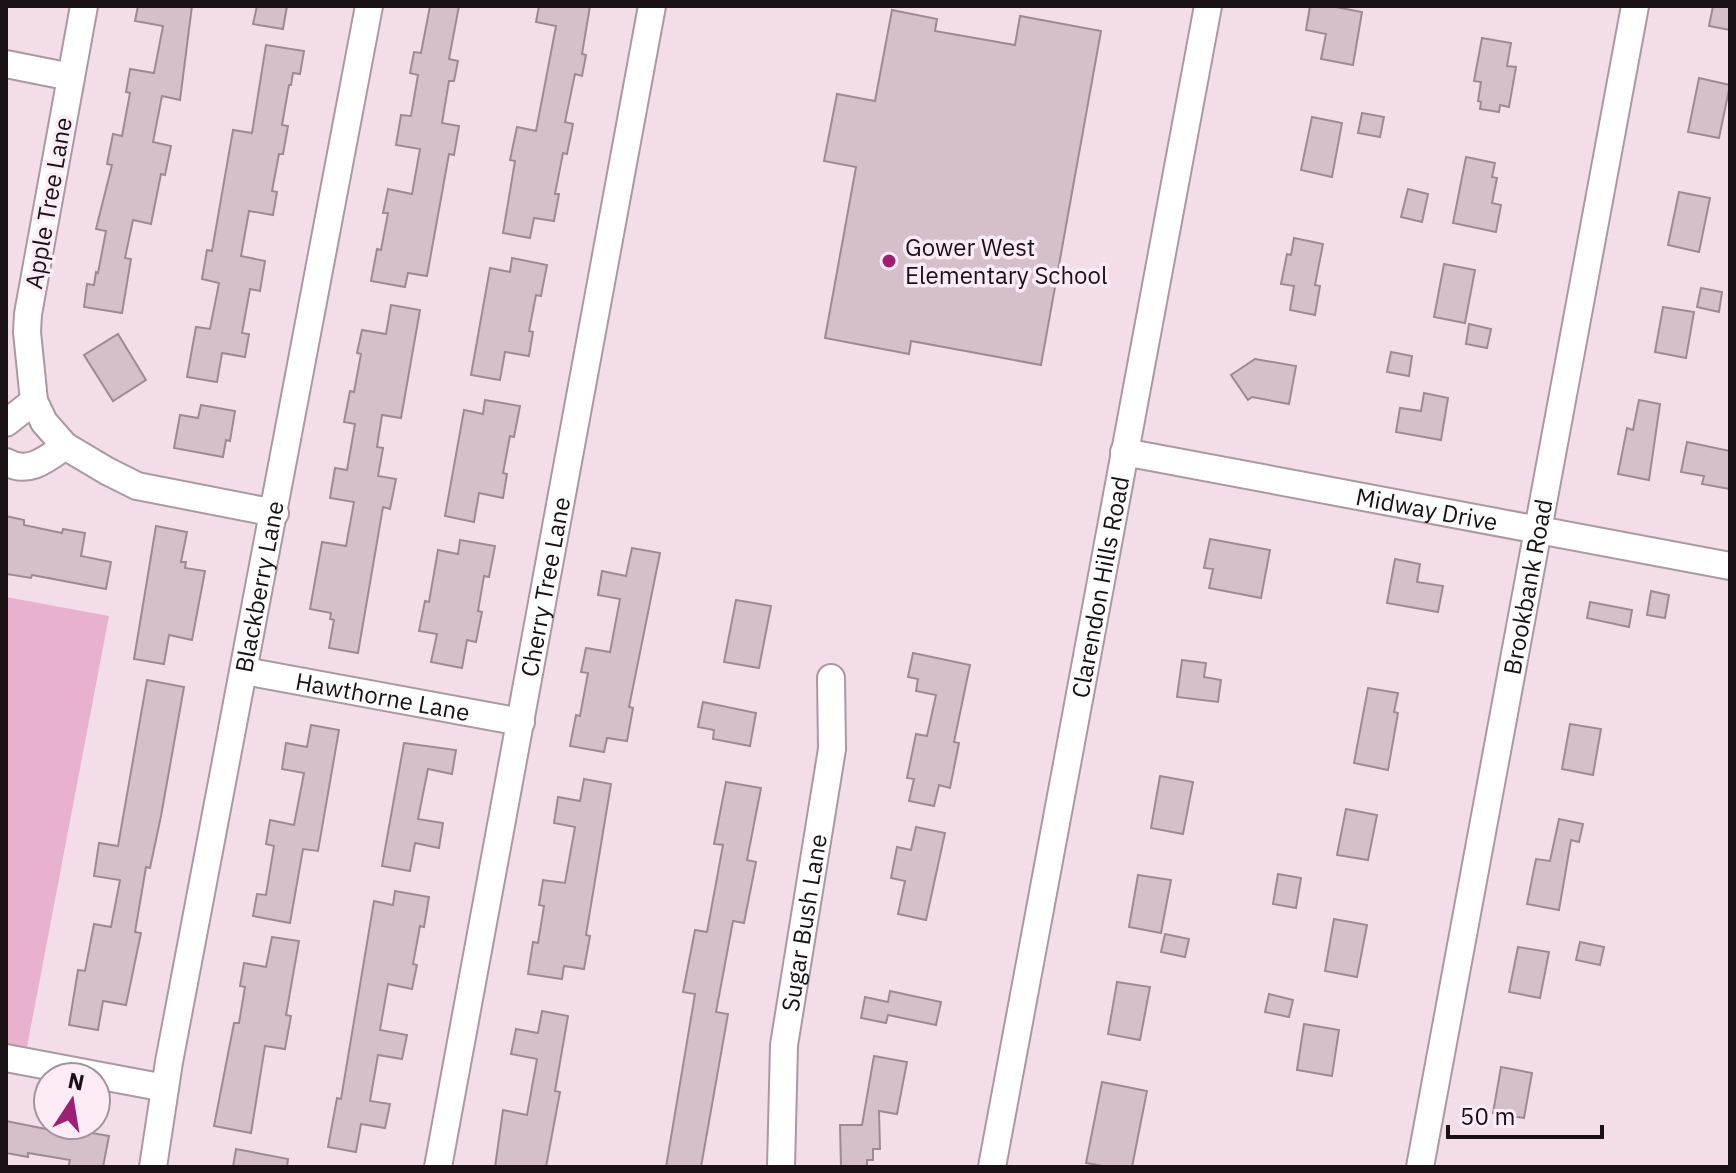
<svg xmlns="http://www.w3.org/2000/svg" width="1736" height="1173" font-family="'IBM Plex Sans',sans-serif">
<rect width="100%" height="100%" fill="#f2dde8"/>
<path fill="#e8b2cf" d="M6,597L109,616L27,1047L6,1043Z"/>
<g fill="#d4bfca" stroke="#9e8a95" stroke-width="2">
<path d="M138,6H192L180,100L162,96L153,142L171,146L165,175L161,174L151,224L133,220L125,258L131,259L122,313L84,307L87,284L94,285L96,272L98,273L106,231L96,229L112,165L107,164L113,134L122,136L130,93L126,92L130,69L154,73L163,26L135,21Z"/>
<path d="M257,6H287L283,29L253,24Z"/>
<path d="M430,6H459L449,59L458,61L454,81H449L442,123L459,126L454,155L449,154L427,276L408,273L405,287L371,281L377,249L381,250L388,213H383L388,189L412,194L420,149L396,145L401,115L411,116L418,75L410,73L414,52L421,53Z"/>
<path d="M539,6H590L582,54L586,55L582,76L575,74L565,122L573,124L567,154L563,153L555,194H559L554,221L534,218L530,238L503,233L515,161L510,160L517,127L536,131L556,26L536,22Z"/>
<path d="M1310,6H1331L1362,12L1353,65L1321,59L1326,34L1306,30Z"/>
<path d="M1713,6H1730V30L1709,26Z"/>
<path d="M892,10L937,19L935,31L1015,45L1020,16L1101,31L1041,365L911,341L909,354L825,338L856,167L824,161L837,94L875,101Z"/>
<path d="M1482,38L1511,43L1507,66L1516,67L1509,107L1500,105L1499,112L1480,109L1481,102L1478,101L1481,82L1474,81Z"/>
<path d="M266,45L304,51L300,74L293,73L291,85H289L282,125L288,126L283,154H279L272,191L277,192L273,215L249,211L241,256L265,261L260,291L250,289L242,333L249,334L245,357L222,353L217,382L187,377L196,327L210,329L219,283L202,279L207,250L212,251L233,130L252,133Z"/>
<path d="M1699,78L1730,85L1719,138L1688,132Z"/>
<path d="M1362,113L1384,117L1380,137L1358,133Z"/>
<path d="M1312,117L1342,123L1332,177L1301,170Z"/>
<path d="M1466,157L1495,163L1492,177L1497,178L1492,203L1501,205L1496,232L1453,223Z"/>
<path d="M1408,189L1428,194L1422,222L1401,217Z"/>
<path d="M1679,192L1710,198L1699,252L1668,245Z"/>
<path d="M1294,238L1323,244L1315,285L1320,286L1315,315L1290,310L1294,286L1281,284L1287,254L1291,255Z"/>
<path d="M512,258L547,265L541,296L536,295L529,331L533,332L529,356L505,352L500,380L471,375L490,268L510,272Z"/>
<path d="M1444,264L1475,270L1465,323L1434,317Z"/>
<path d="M1701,288L1722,292L1719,312L1697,307Z"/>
<path d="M391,305L420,310L401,418L382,415L377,447L383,448L378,476L396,479L390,509L383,507L358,653L329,648L334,620L330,619L331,613L310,609L322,542L346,546L354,502L330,498L335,468L347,470L355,424L344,422L350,391L354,392L361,354L357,353L362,330L386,334Z"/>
<path d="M1663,307L1694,312L1686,358L1655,352Z"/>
<path d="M1469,324L1491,329L1487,348L1466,344Z"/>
<path d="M118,334L146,380L113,401L84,355Z"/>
<path d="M1391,352L1412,356L1409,376L1387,372Z"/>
<path d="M1255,359L1296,366L1289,404L1252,397L1248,400L1231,375Z"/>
<path d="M1424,393L1448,398L1441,440L1396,432L1400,408L1421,411Z"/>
<path d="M485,400L520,406L514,437L510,436L503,473L507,474L503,498L479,493L474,522L445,516L464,410L483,414Z"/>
<path d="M1639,400L1660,404L1649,480L1618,474L1627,428L1633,430Z"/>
<path d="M201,405L235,411L230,441L226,440L223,457L174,448L180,415L198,418Z"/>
<path d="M1687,442L1730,451V489L1702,484L1704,476L1681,472Z"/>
<path d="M6,516L24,520V525L62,533L63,529L85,533L81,556L111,562L106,589L32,575L31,578L6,574Z"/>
<path d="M156,526L187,532L181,562H186L185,568L205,571L192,640L169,635L164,664L134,659Z"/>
<path d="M1210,539L1270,550L1261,598L1209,588L1213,569L1204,568Z"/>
<path d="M460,540L495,546L489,577L484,576L478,611L482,612L476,642L467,640L462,668L431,662L437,634L419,631L425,601L429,602L438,550L458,554Z"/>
<path d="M632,548L660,553L629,707L633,708L627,741L607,738L604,752L570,746L576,715L580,716L588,673L581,672L586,648L610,652L620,599L598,595L602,571L626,576Z"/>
<path d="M1395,559L1420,564L1417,582L1443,586L1438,612L1387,603Z"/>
<path d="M1651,591L1669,595L1665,618L1647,615Z"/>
<path d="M736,600L771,606L759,668L724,662Z"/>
<path d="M1590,602L1632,610L1629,627L1587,618Z"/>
<path d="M913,653L970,665L954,742L959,743L950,788L939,785L934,806L909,801L914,779L907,778L916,734L927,736L936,695L916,691L918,679L908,677Z"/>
<path d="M1182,660L1206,663L1204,677L1221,680L1218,702L1177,697Z"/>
<path d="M147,680L184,687L161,816L150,868L146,867L135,932L141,933L126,1005L103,1001L98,1030L69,1025L78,970L85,971L94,924L111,927L120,880L94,876L99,843L118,846Z"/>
<path d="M1368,688L1398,693L1394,712L1398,713L1388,770L1354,763Z"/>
<path d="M703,702L756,713L750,746L713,739L714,730L698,727Z"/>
<path d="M1570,724L1601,729L1593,775L1562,769Z"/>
<path d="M311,725L339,730L318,851L303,849L290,923L253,916L257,894L266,895L274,846L266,844L270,820L294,825L304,773L282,769L286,743L307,747Z"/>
<path d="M404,743L456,750L452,774L428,769L418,819L443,823L439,848L415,843L410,871L382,866Z"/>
<path d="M1160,776L1193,782L1183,834L1151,828Z"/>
<path d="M584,779L611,784L586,935L590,936L584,969L564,966L562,979L528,974L533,942L538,943L544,906L539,905L543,880L565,883L575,827L554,823L558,797L580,801Z"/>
<path d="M726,782L761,788L747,860L756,862L744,923L733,921L716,1012L728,1014L701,1167H666L695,994L683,992L695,930L707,932L723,845L714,844Z"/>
<path d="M1346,809L1377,815L1368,860L1337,855Z"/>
<path d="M1559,819L1583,824L1579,842L1571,840L1559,910L1527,904L1536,859L1550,861Z"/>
<path d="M916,827L945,833L926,920L898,914L905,881L891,878L897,847L911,850Z"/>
<path d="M1278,874L1301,878L1296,908L1273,904Z"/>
<path d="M1138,875L1171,880L1161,933L1129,927Z"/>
<path d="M395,891L429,897L424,927L420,926L413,964L417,965L412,989L388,984L380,1030L407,1035L402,1059L378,1055L370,1101L390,1104L385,1128L361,1124L356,1152L328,1147L337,1098L341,1099L374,901L393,905Z"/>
<path d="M1334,919L1367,925L1357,977L1325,971Z"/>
<path d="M1165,934L1189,939L1185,957L1161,952Z"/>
<path d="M272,937L299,941L286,1015L291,1016L285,1049L265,1046L251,1133L214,1126L234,1023H239L245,987L240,986L244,963L266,967Z"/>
<path d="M1580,942L1604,947L1600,965L1576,960Z"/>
<path d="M1518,947L1549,952L1540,998L1509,992Z"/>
<path d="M1117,982L1150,987L1140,1040L1108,1034Z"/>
<path d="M890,991L941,1002L936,1025L888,1015L886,1023L861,1018L865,997L888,1002Z"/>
<path d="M1269,994L1293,1000L1289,1017L1265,1012Z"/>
<path d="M542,1011L568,1016L555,1091L560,1092L546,1167H495L503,1110L527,1115L537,1059L511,1054L516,1029L538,1033Z"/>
<path d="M1304,1024L1339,1030L1332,1076L1297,1070Z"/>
<path d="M874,1056L907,1062L897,1114L879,1111L880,1149H873V1160H867V1167H841L840,1125H862Z"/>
<path d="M1501,1067L1532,1073L1524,1118L1493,1113Z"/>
<path d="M1102,1082L1147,1091L1132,1167H1108L1086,1163Z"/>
<path d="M6,1121L61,1132L62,1125H73L93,1129L92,1133L109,1136L103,1167H68L70,1160L28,1153V1157L6,1153Z"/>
<path d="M236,1149L288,1159L287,1167H233Z"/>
</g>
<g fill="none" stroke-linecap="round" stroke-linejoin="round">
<defs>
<g id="minor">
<path d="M84,6L28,314L27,332L34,401L44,422L65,446L107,471L137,486L275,513"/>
<path d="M6,64L71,77"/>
<path d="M6,423L34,401"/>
<path id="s1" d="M1124,452L1730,566"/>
<path d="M6,462C28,475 47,459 65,446"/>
<path id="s2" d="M245,671L521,722"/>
<path d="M6,1058L165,1088"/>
<path id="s3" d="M153,1167L169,1062L369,6"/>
<path id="s4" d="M438,1167L652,6"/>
<path id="s5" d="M781,1167L784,1045L832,749L831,678"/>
<path id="s6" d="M992,1167L1208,6"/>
<path id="s7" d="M1420,1167L1635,6"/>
</g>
</defs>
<use href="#minor" stroke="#ac98a3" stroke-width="30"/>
<use href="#minor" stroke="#fff" stroke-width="26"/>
</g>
<circle fill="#9e2075" stroke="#fdecf5" stroke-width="3" cx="889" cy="261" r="8"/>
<g text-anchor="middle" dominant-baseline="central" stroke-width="7" stroke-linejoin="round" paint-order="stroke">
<g font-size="24" fill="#191115" stroke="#fdecf5">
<text transform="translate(48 203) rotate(-80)">Apple Tree Lane</text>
<text stroke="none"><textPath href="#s1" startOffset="308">Midway Drive</textPath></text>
<text stroke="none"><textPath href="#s6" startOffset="590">Clarendon Hills Road</textPath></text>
<text stroke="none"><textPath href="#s3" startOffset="590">Blackberry Lane</textPath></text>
<text stroke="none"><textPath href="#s4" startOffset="590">Cherry Tree Lane</textPath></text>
<text stroke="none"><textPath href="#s7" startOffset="590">Brookbank Road</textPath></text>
<text stroke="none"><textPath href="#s2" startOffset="140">Hawthorne Lane</textPath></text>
<text stroke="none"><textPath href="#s5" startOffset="246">Sugar Bush Lane</textPath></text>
</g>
<g font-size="24" fill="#191115" stroke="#fdecf5" text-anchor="start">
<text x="905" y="247">Gower West<tspan x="905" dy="28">Elementary School</tspan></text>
</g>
</g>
<rect width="1736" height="1173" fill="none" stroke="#191115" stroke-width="16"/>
<g transform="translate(72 1101) rotate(12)"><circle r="38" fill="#fdecf5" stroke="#a2949b" stroke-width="2"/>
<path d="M0-6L14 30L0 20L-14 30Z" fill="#9e2075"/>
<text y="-12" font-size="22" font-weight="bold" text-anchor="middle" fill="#191115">N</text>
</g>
<path d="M1448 1125v12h154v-12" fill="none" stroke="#191115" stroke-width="4"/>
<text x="1460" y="1125" font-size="24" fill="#191115" stroke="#fdecf5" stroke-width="6" paint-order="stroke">50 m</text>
</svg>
